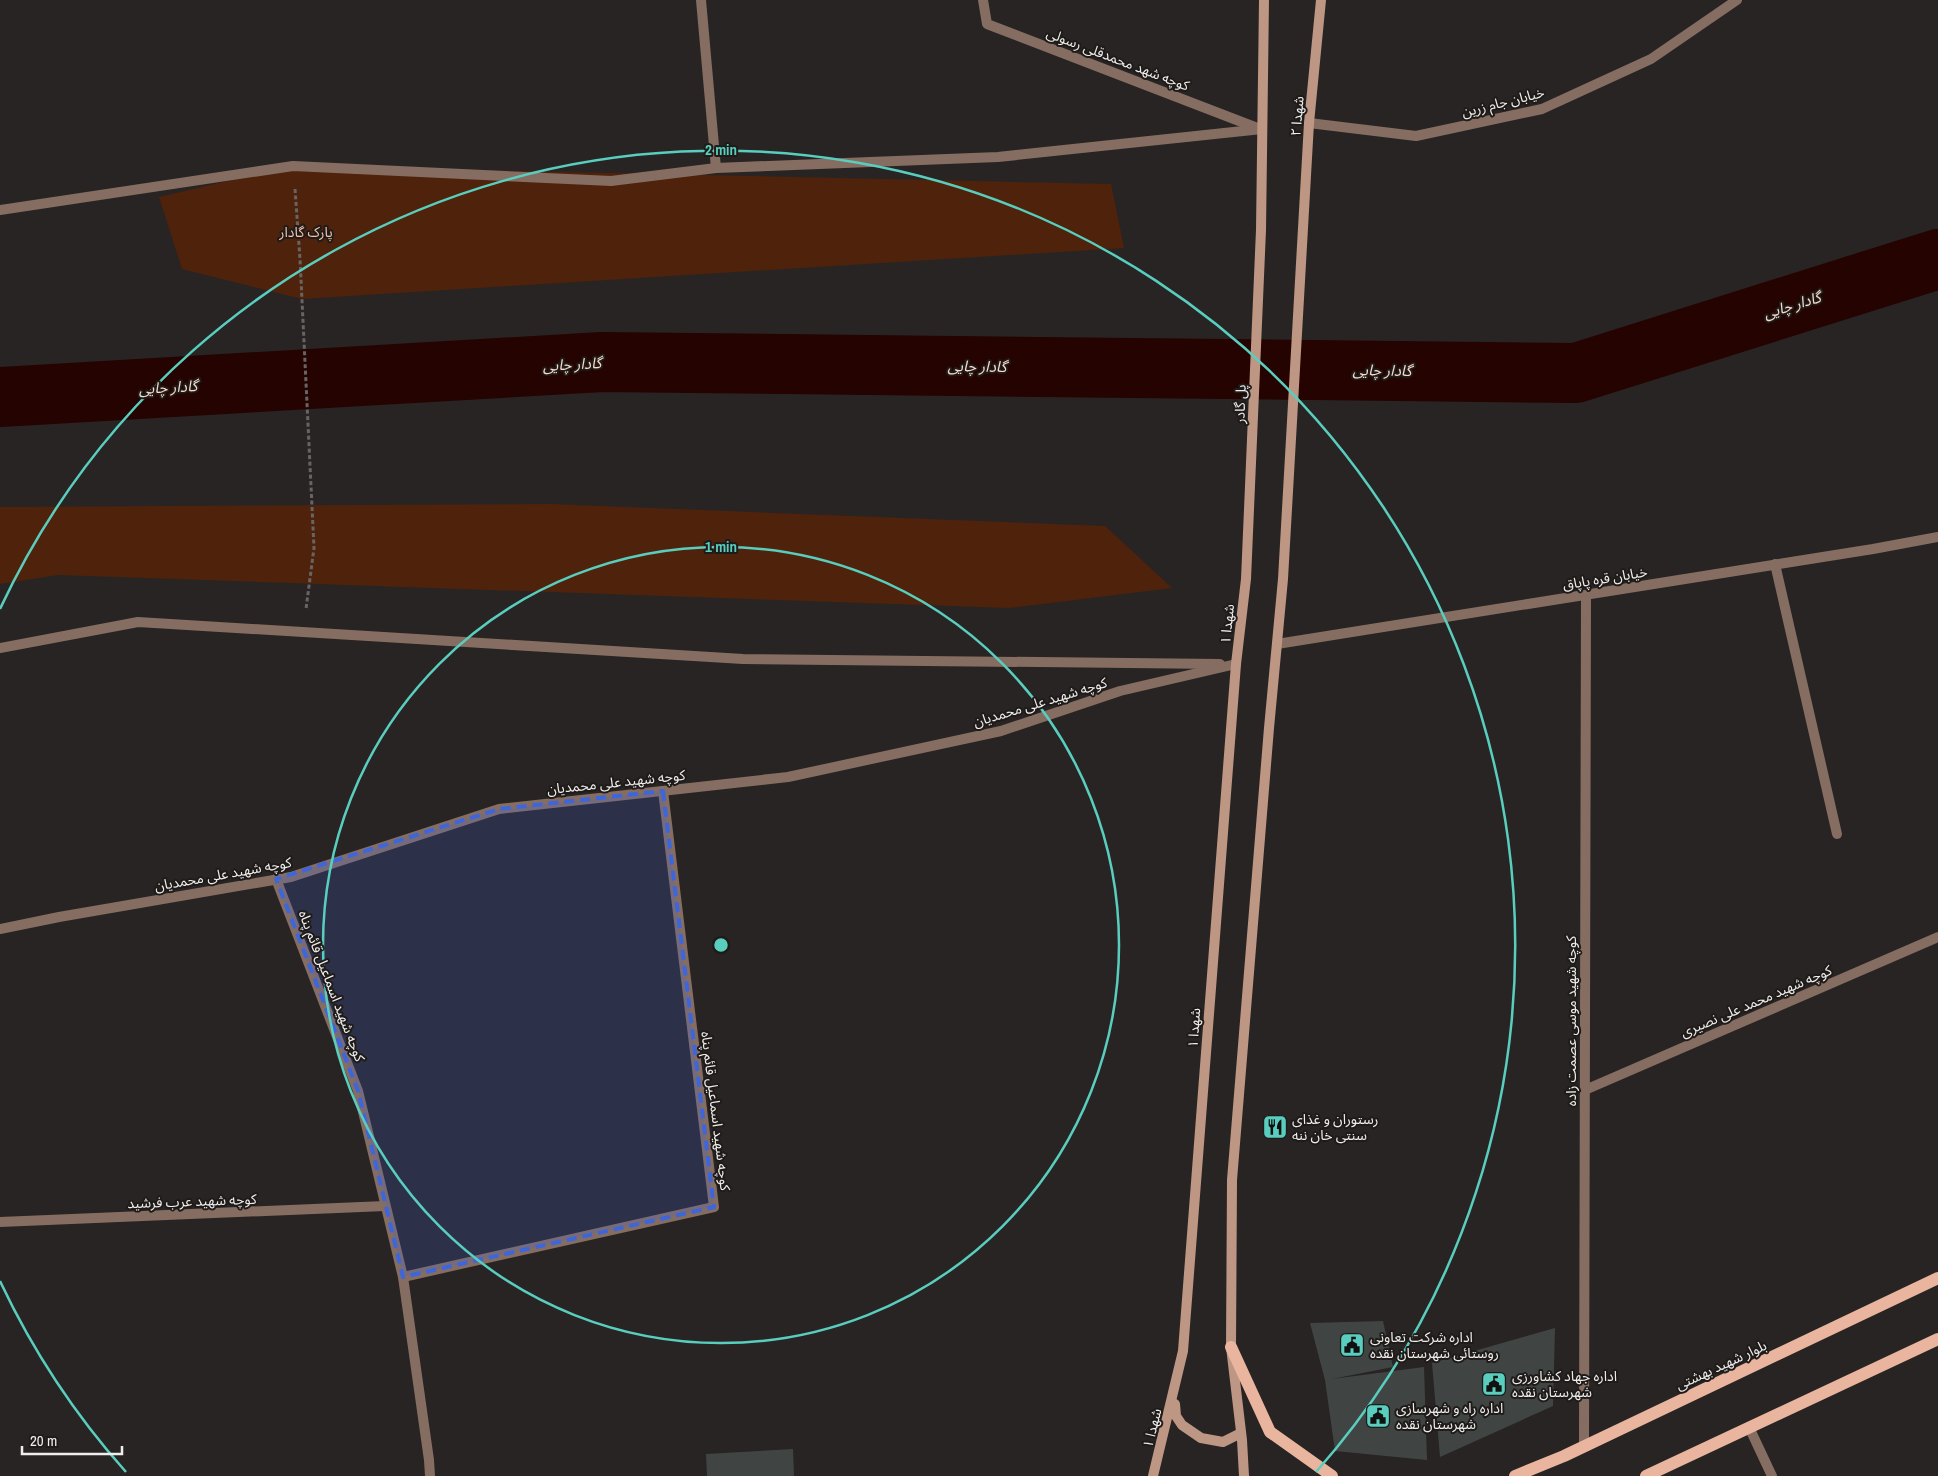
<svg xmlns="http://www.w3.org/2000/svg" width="1938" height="1476" font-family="'Archivo Narrow','Noto Sans Arabic',sans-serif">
<rect width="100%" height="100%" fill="#282423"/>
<g fill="#4f220c">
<path d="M293,166L1111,184L1124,248L302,299L182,269L159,197Z"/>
<path d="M551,504L1105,526L1172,588L1009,608L58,575L0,584V507Z"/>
</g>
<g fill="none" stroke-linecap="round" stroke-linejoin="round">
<path stroke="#240300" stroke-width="60" d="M0,397L602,362L1576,373L1938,259"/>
</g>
<g fill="#404544">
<path d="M1383,1321L1393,1367L1332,1379L1424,1367L1427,1460L1335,1451L1325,1380L1310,1323Z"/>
<path d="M1555,1328L1553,1406L1440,1457L1432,1363Z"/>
<path d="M793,1449L794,1476H707L706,1454Z"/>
</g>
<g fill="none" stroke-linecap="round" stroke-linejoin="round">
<path stroke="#686463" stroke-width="3" stroke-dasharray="4 2.5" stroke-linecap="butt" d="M295,189L300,259L314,548L306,609"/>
<g stroke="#866d62" stroke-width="10">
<path d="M701,0L716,168"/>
<path d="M983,0L987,24L1260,129"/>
<path d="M1309,123L1416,136L1542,109L1651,59L1737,0"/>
<path d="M0,210L293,166L611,181L716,168L998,157L1262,129"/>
<path d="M1775,564L1837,834"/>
<path d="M1277,644L1873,549L1938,537"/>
<path d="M0,648L138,622L743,659L1220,664"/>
<path d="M276,879L358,1091L403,1277L429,1460L430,1476"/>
<path d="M0,929L59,917L291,877L499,809L788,777L1001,731L1120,691L1236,664"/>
<path d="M1585,1090L1938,937"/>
<path d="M0,1222L385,1206"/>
<path d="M403,1277L714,1207L663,791"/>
<path d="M1749,1427L1772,1476"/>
<path d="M1584,1446L1586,595"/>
</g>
<g stroke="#be9684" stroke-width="10">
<path d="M1175,1404L1176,1416L1182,1425L1201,1438L1223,1442L1241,1433"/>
<path d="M1153,1476L1183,1351L1236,664L1246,579L1261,230L1264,0"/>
<path d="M1244,1476L1242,1440L1231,1347L1232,1180L1269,728L1283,579L1309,123L1321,0"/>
</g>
<g stroke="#e9b59e" stroke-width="12">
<path d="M1231,1347L1270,1432L1332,1476"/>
<path d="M1515,1476L1564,1456L1938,1278"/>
<path d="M1646,1476L1938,1339"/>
</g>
</g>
<path fill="#3d66db" fill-opacity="0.2" stroke="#3d66db" stroke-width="4" stroke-dasharray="10 6" stroke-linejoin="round" d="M663,791L714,1207L403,1277L358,1091L276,879L499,809Z"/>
<g fill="none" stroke="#59cebe" stroke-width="2.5">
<circle cx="721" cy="945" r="398"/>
<path d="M126 1472A795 795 0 0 1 0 1281M0 609A795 795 0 1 1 1316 1472"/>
</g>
<defs>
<symbol id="restaurant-square" viewBox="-11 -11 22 22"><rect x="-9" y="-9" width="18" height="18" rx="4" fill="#59cebe" stroke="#1e1b19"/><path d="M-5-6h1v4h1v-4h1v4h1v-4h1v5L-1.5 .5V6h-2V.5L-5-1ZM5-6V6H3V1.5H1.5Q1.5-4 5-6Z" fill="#111"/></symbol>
<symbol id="civic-square" viewBox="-11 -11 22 22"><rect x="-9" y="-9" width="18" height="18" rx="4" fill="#59cebe" stroke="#1e1b19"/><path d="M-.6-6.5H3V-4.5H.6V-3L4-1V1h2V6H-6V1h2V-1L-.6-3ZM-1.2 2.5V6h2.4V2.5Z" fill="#111"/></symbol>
</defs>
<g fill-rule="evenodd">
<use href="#restaurant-square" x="1261" y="1113" width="28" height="28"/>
<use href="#civic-square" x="1338" y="1331" width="28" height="28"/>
<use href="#civic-square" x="1480" y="1370" width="28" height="28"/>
<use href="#civic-square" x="1364" y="1402" width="28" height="28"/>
</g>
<g text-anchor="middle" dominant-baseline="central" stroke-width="4" stroke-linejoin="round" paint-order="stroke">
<g font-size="14" fill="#f0eeed" stroke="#1e1b19">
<text transform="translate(1118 59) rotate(21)">کوچه شهد محمدقلی رسولی</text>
<text transform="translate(1503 102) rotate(-14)">خیابان جام زرین</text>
<text transform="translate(1297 116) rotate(-85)">شهدا ۲</text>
<text transform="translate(1240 404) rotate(-88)">پل گادر</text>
<text transform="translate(1605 578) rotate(-9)">خیابان قره پاپاق</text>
<text transform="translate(1227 624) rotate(-84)">شهدا ۱</text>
<text transform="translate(1040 702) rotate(-17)">کوچه شهید علی محمدیان</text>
<text transform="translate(616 782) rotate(-6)">کوچه شهید علی محمدیان</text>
<text transform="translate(223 874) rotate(-10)">کوچه شهید علی محمدیان</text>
<text transform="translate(332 986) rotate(69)">کوچه شهید اسماعیل قائم پناه</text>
<text transform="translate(1756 1001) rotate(-23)">کوچه شهید محمد علی نصیری</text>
<text transform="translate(1571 1021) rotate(-90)">کوچه شهید موسی عصمت زاده</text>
<text transform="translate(1194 1028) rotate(-86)">شهدا ۱</text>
<text transform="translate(716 1111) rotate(83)">کوچه شهید اسماعیل قائم پناه</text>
<text transform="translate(192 1201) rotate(-2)">کوچه شهید عرب فرشید</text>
<text transform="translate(1721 1365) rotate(-25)">بلوار شهید بهشتی</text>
<text transform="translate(1152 1428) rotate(-76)">شهدا ۱</text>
</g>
<g font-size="14" fill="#f6c3ad" stroke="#1e1b19">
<text x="306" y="232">پارک گادار</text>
</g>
<g font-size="14" fill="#f0eeed" stroke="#1e1b19" text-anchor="start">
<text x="1292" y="1119">رستوران و غذای<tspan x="1292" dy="16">سنتی خان ننه</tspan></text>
<text x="1370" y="1337">اداره شرکت تعاونی<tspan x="1370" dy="16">روستائی شهرستان نقده</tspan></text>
<text x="1512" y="1376">اداره جهاد کشاورزی<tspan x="1512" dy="16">شهرستان نقده</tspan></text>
<text x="1396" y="1408">اداره راه و شهرسازی<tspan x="1396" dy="16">شهرستان نقده</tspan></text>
</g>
<g font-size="15" font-style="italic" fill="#fcd9ca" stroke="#1e1b19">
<text transform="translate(1792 305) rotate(-17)">گادار چایی</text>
<text transform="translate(572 364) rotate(-3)">گادار چایی</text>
<text transform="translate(977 366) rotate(1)">گادار چایی</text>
<text transform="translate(1382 370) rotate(1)">گادار چایی</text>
<text transform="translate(168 387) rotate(-3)">گادار چایی</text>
</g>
</g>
<circle cx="721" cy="945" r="8" fill="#59cebe" stroke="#1e1b19" stroke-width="2.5"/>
<g font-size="15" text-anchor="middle" font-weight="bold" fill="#59cebe" stroke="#1e1b19" stroke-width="4" stroke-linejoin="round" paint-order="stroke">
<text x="721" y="155">2 min</text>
<text x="721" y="552">1 min</text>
</g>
<path d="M22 1446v8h100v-8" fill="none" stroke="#f0eeed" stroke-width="2.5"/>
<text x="30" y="1446" font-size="15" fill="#f0eeed" stroke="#1e1b19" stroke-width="4" paint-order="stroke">20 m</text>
</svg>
